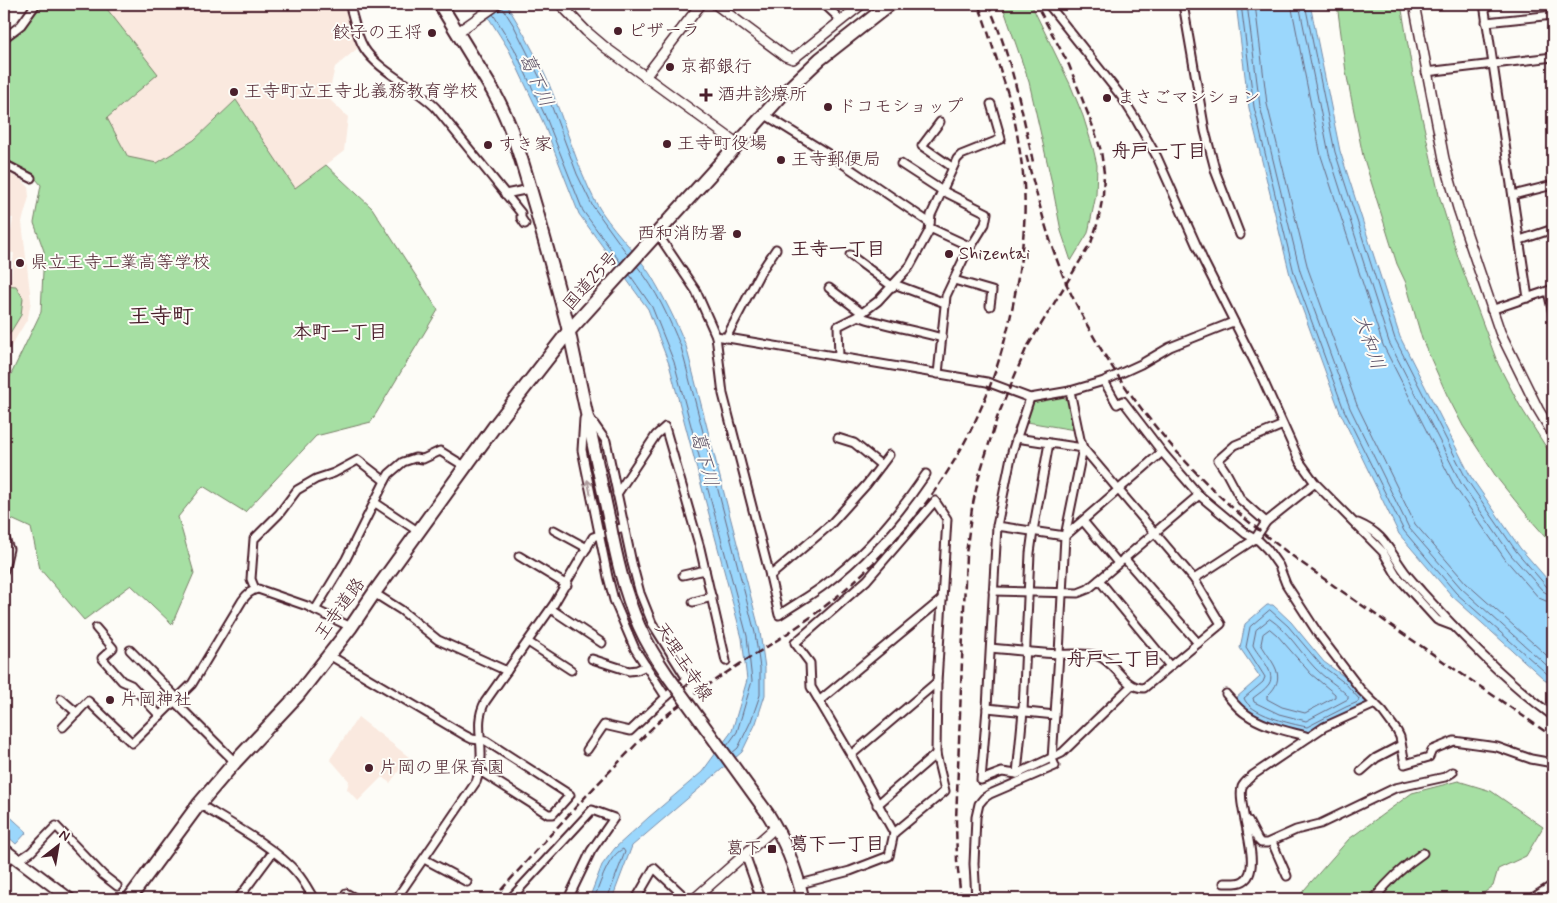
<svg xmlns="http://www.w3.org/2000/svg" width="1557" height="903" font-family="Mynerve,'Klee One',sans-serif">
<rect width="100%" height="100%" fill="#fdfcf7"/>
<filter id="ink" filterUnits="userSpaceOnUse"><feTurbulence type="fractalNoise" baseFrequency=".02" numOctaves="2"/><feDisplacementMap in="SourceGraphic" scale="10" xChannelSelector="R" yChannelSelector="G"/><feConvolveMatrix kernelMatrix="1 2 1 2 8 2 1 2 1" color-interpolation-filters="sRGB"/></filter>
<g filter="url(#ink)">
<g fill="#fae9df">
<path d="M101,4H345L358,48L335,67L328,98L348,117L344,151L295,189L236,100L194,140L157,163L128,157L106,118L157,74L107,9Z"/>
<path d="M4,170L22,180L28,186L29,197L22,222L31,301L28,318L4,358V343L21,315L16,286L4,285V279H11L14,253L4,252V230L11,231L13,218L4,217Z"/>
<path d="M358,717L409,757L390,783L382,777L358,801L347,789L349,781L330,759Z"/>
</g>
<g fill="#a6dfa3" stroke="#787f67">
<path d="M43,4H101L107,9L158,74L107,118L128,157L157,163L194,140L236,100L295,188L326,165L372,208L438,310L371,422L316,436L245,512L203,486L178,517L194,573L172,624L131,585L84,620L40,569L31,528L7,517L4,512V389L41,312L44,251L34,223L41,185L31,173L4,158V44L21,32Z"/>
<path d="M1002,4H1031L1070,84L1083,116L1093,148L1097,165L1096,195L1088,233L1071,261L1061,231L1051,179L1029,82Z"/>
<path d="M1337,4H1401L1414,81L1439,195L1458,257L1498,364L1520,406L1553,458V545L1530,519L1497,478L1463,426L1447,395L1422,339L1406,283L1397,264L1363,156L1346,72Z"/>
<path d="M4,285L16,286L23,298L21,315L4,343Z"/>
<path d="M1062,396L1068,401L1075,430L1027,422L1031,403Z"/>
<path d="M1458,781L1491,791L1543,827L1526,856L1498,869L1493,886L1476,899H1298L1304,890L1349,839L1412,793Z"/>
</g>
<g fill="#9bd7fc" stroke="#7b8da8">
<path d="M480,4H506C522,29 537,57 549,84C565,123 576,164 595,201C610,228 634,249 650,274C664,297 676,321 686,346L760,632L765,668V695L756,723L742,752L632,846L612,899H589L602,865L615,848L649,817L702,772L732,731L747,680L742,638L669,364L648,309L579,214L543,122L509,50Z"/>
<path d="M1236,4H1310L1340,151L1400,337L1471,477L1520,548L1553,586V685L1543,678L1452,596L1399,534L1340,412L1290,275L1249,108Z"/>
<path d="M1267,605H1273L1291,622L1324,662L1349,680L1368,701L1367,705L1348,711L1309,733L1275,724L1247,711L1236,698L1260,677L1240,648L1245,624Z"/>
<path d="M4,811L27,832L16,844L4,833Z"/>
</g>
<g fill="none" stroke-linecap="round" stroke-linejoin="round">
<g stroke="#6a697f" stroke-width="1">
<path d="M1241,4L1254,107L1294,273L1344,410L1404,531L1456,593L1553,679"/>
<path d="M1247,4L1260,106L1300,271L1350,408L1409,528L1461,588L1553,671"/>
<path d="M1255,4L1267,104L1308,269L1357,405L1415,524L1466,583L1553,661"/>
<path d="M1291,4L1321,156L1383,345L1455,487L1505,559L1539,598L1546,601L1553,602"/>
<path d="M1299,4L1329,154L1389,342L1461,483L1511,555L1543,591L1548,594L1553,595"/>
<path d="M1305,4L1335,152L1395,339L1467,480L1516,551L1547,587L1553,589"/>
<path d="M502,7L514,26L544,86L577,174L592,205L628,255"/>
<path d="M493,14L514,48L547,120L583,211L621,263"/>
<path d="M637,266C657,290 669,319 681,347L755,633L760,668V695L751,721L738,748L732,753"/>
<path d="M630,275L652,307L674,362L747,636L752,681L737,732L727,746"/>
<path d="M1270,610L1288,626L1321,665L1346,684L1359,699L1358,702L1346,707L1307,727C1291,724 1249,714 1244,698L1263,682L1265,677L1246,647L1250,627Z"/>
<path d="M1270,619C1288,631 1300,652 1315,668C1325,679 1338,685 1348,696V699L1306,721L1279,714L1254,702L1253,698C1258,694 1265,690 1269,684C1277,672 1257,655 1253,645L1256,630Z"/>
<path d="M1270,629L1277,635L1311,674L1335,694V697L1305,713L1282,707L1267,699V696C1289,676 1272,664 1261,644L1263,634Z"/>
<path d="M594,899C600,884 608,856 623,849L625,852L607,899"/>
</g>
<defs>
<g id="minor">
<path d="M349,4C354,18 356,35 364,48C378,71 416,87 436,108L521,213V218L525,224"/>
<path d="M824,4L841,20"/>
<path d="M1048,4L1121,96L1135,118L1157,157L1204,262L1258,369L1300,462L1315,483L1383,552L1397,576L1437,620L1453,626"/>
<path d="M1183,4L1205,131L1216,173L1240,235"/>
<path d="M1484,4L1528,298"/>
<path d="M1486,22L1553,15"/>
<path d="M4,38L21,25L36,4"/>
<path d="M1426,72L1553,57"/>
<path d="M764,114L830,155L930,223"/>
<path d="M940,122L922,146L952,167"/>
<path d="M4,164L31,178"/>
<path d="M901,164L941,190L987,213L985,224L964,258L946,296L938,374"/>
<path d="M505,194L530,189"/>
<path d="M1513,195L1553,185"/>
<path d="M930,228L971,247"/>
<path d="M657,233L696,291L716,336L723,394L770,576L779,615C795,604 812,595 827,583C866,553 899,514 926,474"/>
<path d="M1520,240L1553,229"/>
<path d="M850,255L893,287"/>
<path d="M954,280L992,291L990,306"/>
<path d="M894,284L945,303"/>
<path d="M829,288L862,313"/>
<path d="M1548,291L1553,314"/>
<path d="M1491,310L1553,289"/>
<path d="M858,316C886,326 914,330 942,338"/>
<path d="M716,336L987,382L1030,398L1070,391L1104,381L1141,364L1170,347L1233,322"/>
<path d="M726,338L760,273L776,249"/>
<path d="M839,357L838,326L858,316L878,301L910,266L929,231L931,215L957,159L961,155L1001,139L991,104"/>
<path d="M1104,381L1117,404L1123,401L1162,452L1199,495L1246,534L1259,541L1267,549L1279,566L1286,584L1319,635L1361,690L1383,712L1397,731L1400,737L1405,764L1429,757L1432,750L1454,741L1497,747L1531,759L1553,763"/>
<path d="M1030,398L1012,452L997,526L987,708L981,780L1002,772L1017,774L1062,753L1131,686"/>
<path d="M584,419L582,450L608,577L614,600L635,649L666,697"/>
<path d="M838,438L854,443L881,465"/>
<path d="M617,494L656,435L665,427L700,548L726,661"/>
<path d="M374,502L419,532"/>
<path d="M1083,521L1118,563"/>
<path d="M1266,522L1241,500L1226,472L1218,460L1235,445L1283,425"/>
<path d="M1358,523C1384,534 1387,547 1402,568C1408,577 1415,584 1422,592C1463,637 1504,680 1553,716"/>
<path d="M997,526L1065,536L1162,452"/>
<path d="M554,530L587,548"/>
<path d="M4,536L9,549L4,570"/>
<path d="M519,556L567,585"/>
<path d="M1124,558L1198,643"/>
<path d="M683,575L705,570"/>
<path d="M770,576L831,524L867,484L889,455"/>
<path d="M1194,579L1255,539L1266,522L1315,483"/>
<path d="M1099,580L1170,666"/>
<path d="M255,589L251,579L254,539L279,514L297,490L316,479L334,473L358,460L385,481"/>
<path d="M993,591L1078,593L1088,589L1099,580L1199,495"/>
<path d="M374,593L401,610L438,640L507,671"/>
<path d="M693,602L712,597"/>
<path d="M551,609L602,643"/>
<path d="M315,610L346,559L385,481L389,474L403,462L415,458L423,459L440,451L466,467"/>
<path d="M4,615V629"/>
<path d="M96,628L113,648L102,658L122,681L131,685L160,716"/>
<path d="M528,642L571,670"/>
<path d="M991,648C1014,650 1037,653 1060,654C1072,655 1086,652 1098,656C1117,663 1123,688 1144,688L1221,624L1194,579L1083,448L1080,439L1070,391"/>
<path d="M130,650L178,699"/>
<path d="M329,655L466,736L472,739L486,741L570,795L553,814H548L480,771"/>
<path d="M592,659L629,671L637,670L646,666"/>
<path d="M1226,694C1232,701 1238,709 1246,714C1264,727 1288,731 1309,737"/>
<path d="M61,699L77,713"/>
<path d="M819,701L942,599"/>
<path d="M175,702L235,762"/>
<path d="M987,708L1055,715"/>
<path d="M63,727L88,701L132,743L192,684L242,601C246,595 251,590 258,589L307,606L351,627"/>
<path d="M587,750L604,725L630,731L666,697L687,679L652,623L640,593L632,563L606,441L589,417"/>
<path d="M851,755L937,682"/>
<path d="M1361,771L1376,758L1401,745"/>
<path d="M1017,774L1023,711L1030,553L1033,531L1049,443"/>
<path d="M199,804C228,822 276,848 297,873C304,881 309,891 314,899"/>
<path d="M877,805L936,754"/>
<path d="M1248,821L1258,840L1261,843H1267L1296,830L1320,824L1395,788L1445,777L1453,772"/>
<path d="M1272,842L1287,876"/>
<path d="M745,854L761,899"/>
<path d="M424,859L467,882"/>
<path d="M19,860L31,852L56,826L103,875L117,886"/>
<path d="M4,865L12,855"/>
<path d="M1224,883C1230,883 1238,884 1243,881C1265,870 1236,807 1242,787C1244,782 1249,779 1253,775L1324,727L1375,704"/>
<path d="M800,884L850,871L889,856L894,833L945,791L936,754L937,682L947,519L935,501L867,580L795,643L810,663L811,687L851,755L894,833"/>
<path d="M346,893L357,899"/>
<path d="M238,899L273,852"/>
<path d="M396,899L476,782C479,774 481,767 481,758C482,738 475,721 485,702L554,604L593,537L624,527"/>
<path d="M510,899L592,810L614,818L591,851L568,899"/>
<path d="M636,899L654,868L687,899"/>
<path d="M976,899L974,864L976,817L979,804L984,798L990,794L1055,766L1052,759L1059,654L1065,536L1083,448L1016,438"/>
<path d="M1374,899C1388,881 1404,866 1423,853"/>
<path d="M1531,899L1553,885"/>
</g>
<g id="tertiary">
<path d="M560,4L586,31L606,48L738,144"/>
<path d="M715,4L785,56L793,59L862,4"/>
<path d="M1414,4L1444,159L1458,208L1500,332L1538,409L1553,434"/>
<path d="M458,32L498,4"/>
<path d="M645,77L701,4"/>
<path d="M694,899L776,827"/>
</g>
<path id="secondary" d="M4,849L70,899"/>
<g id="primary">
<path d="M569,331L609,519"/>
<path d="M768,814C785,841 796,868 803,899"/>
</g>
<g id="trunk">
<path d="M440,4L493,91C514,128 524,169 536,209C547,250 559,290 569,331"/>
<path d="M129,899L199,804L235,762L297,696L351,627L374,593L494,427L569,331L782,95L820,59L890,4"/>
</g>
</defs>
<use href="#minor" stroke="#4a1f2b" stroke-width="11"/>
<use href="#tertiary" stroke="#4a1f2b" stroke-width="12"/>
<use href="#secondary" stroke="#4a1f2b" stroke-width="14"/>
<use href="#primary" stroke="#4a1f2b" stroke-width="15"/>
<use href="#trunk" stroke="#4a1f2b" stroke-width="16"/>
<use href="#minor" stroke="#fdfcf7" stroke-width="7"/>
<use href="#tertiary" stroke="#fdfcf7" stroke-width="9"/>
<use href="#secondary" stroke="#fdfcf7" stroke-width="10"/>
<use href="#primary" stroke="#fdfcf7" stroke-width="11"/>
<use href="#trunk" stroke="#fdfcf7" stroke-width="12"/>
<g stroke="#4a1f2b" stroke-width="2.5" stroke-dasharray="8 4" stroke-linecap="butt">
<path d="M988,4C1010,53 1022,109 1033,162"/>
<path d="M1026,155C1040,206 1051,254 1075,302C1119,390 1184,470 1260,531C1301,564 1346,594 1389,624C1444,662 1499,699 1553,737"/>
<path d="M493,899C535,852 577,804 622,759C635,746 648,731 662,719C718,672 786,641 841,593C935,512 993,417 1015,294C1023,252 1028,208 1022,166C1019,146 1016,124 1011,105C1007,89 1001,73 996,57C990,39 985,21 978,4"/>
<path d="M961,899L957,861L956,821L966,554L972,508L979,476L997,418L1026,349L1091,243L1098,222L1103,195L1104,173L1101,151L1095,132L1069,65L1036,4"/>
</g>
<defs>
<path id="primary-bridge" d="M609,519C616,556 624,592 639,626C647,644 657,660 668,676L768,814"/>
</defs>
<use href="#primary-bridge" stroke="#4a1f2b" stroke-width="15" stroke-linecap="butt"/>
<use href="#primary-bridge" stroke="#fdfcf7" stroke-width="11"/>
</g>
<defs><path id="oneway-shaft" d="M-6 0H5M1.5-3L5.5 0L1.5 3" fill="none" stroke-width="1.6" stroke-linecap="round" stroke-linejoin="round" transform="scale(1.25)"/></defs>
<use stroke="#ac999b" href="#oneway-shaft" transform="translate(589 487) rotate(-102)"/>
</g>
<g fill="#4a1f2b" stroke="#fdfcf7" stroke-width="2">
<circle cx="618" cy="31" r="5"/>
<circle cx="432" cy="33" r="5"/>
<circle cx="670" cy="67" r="5"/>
<circle cx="234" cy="92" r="5"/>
<path d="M703.5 87.5h5v5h5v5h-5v5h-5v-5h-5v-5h5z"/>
<circle cx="1107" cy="98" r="5"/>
<circle cx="828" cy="107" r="5"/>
<circle cx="667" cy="144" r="5"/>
<circle cx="488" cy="145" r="5"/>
<circle cx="781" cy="160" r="5"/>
<circle cx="737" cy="234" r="5"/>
<circle cx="949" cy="254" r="5"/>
<circle cx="20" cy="263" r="5"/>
<circle cx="110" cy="700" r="5"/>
<circle cx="369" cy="768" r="5"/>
<rect x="767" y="844" width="10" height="10" rx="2.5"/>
</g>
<g text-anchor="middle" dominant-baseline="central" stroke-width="4" stroke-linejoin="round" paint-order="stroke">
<g font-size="18" fill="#4a1f2b" stroke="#fdfcf7" text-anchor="start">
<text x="628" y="31">ピザーラ</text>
<text x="422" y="33" text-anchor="end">餃子の王将</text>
<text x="680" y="67">京都銀行</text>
<text x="244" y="92">王寺町立王寺北義務教育学校</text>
<text x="717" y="95">酒井診療所</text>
<text x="1117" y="98">まさごマンション</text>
<text x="838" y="107">ドコモショップ</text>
<text x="677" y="144">王寺町役場</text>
<text x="498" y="145">すき家</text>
<text x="791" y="160">王寺郵便局</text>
<text x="727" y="234" text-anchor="end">西和消防署</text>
<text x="959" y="254">Shizentai</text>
<text x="30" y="263">県立王寺工業高等学校</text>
<text x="120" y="700">片岡神社</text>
<text x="379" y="768">片岡の里保育園</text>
<text x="762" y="849" text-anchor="end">葛下</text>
</g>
<g font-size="18" fill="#4a1f2b" stroke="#fdfcf7">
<text transform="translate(591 281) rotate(-48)">国道25号</text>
<text transform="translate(340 609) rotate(-54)">王寺道路</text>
<text transform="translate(683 662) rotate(57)">天理王寺線</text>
</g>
<g font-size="19" font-style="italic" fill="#62566a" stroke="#fdfcf7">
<text transform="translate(536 80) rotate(66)">葛下川</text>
<text transform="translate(1369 342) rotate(71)">大和川</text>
<text transform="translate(704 459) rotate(75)">葛下川</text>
</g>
<g font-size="19" font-weight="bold" fill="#4a1f2b" stroke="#fdfcf7">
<text x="1159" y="151">舟戸一丁目</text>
<text x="838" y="249">王寺一丁目</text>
<text x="340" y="332">本町一丁目</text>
<text x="1114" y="659">舟戸二丁目</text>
<text x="837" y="844">葛下一丁目</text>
</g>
<g font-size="22" font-weight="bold" fill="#4a1f2b" stroke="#fdfcf7">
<text x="161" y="317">王寺町</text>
</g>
</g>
<rect width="1557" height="903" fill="none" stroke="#fdfcf7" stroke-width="20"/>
<rect x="10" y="10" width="1537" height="883" fill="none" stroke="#4a1f2b" stroke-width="2" filter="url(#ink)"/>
<g transform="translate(58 846) rotate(31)" stroke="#fdfcf7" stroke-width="4" paint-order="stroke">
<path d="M0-4L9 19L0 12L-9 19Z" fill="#4a1f2b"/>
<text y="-8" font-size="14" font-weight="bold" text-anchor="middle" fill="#4a1f2b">N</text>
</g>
</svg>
